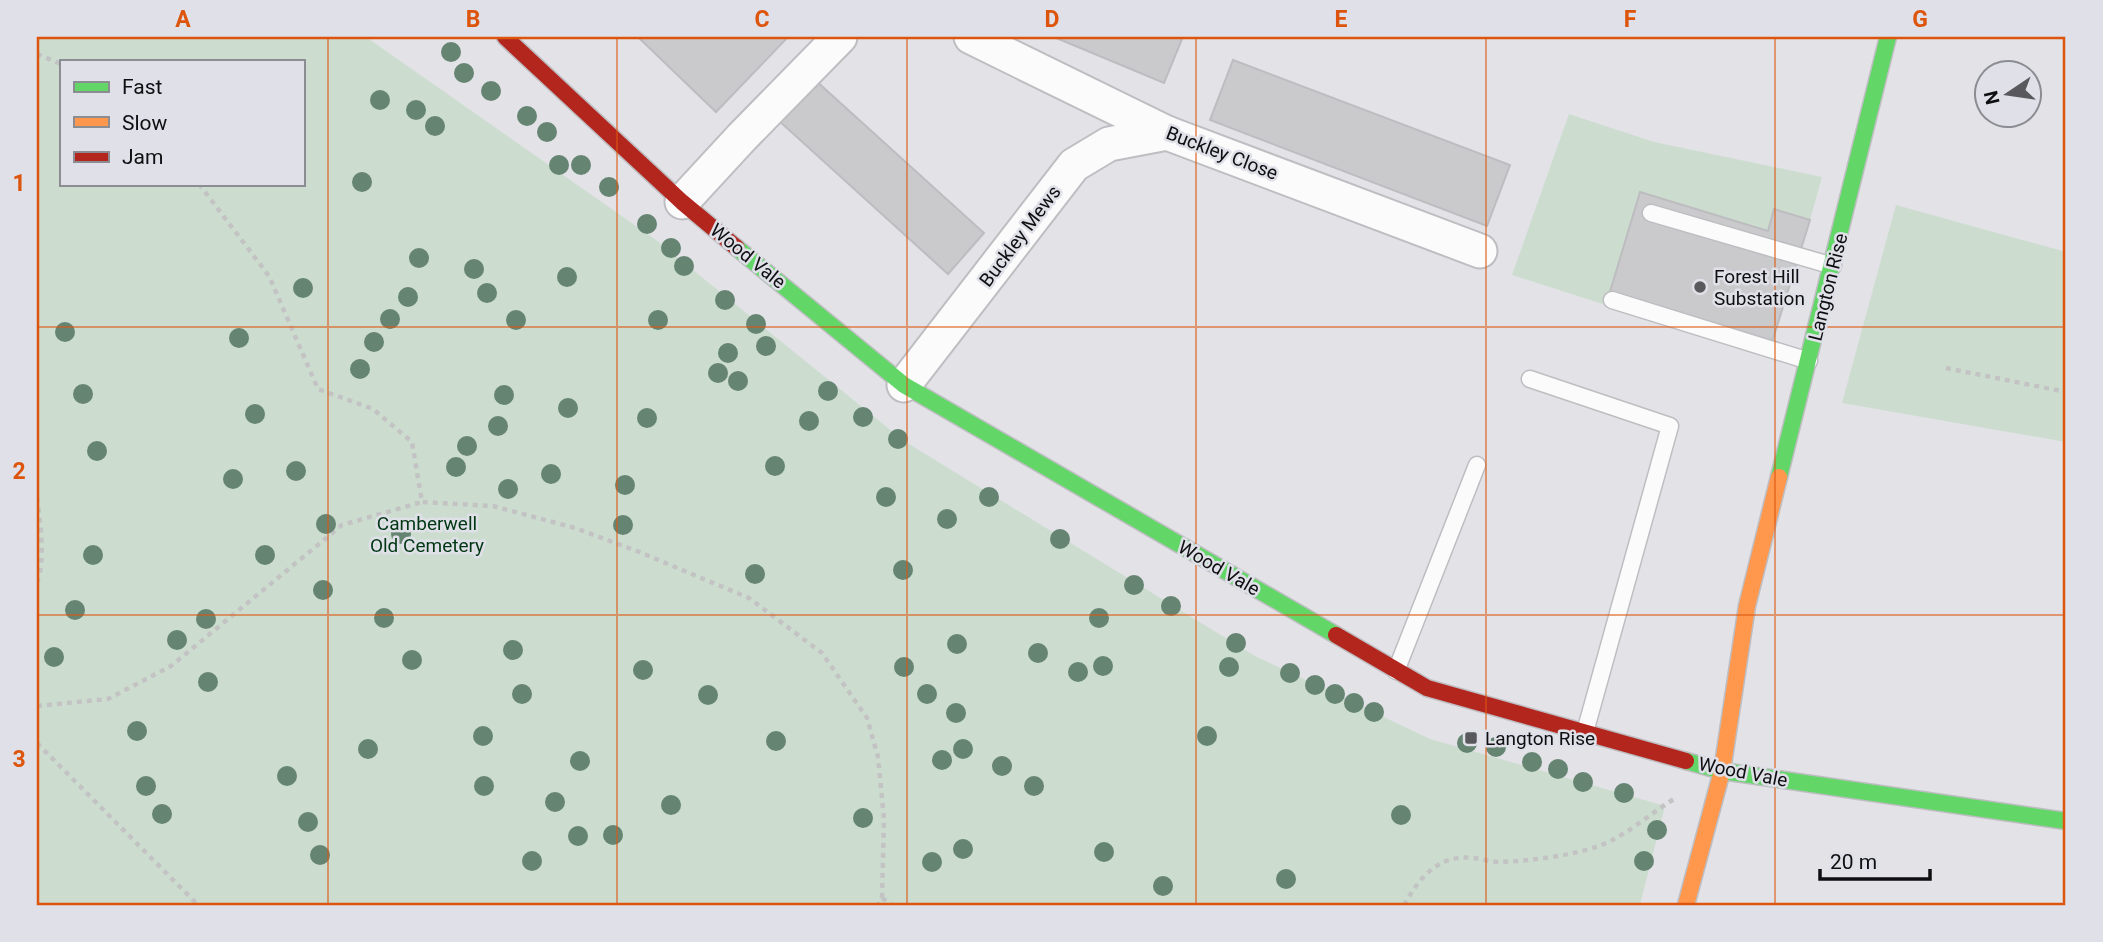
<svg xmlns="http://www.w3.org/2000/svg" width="2103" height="942" font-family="Roboto,sans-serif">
<rect width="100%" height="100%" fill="#e2e2e7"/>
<g fill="#ccddd0" fill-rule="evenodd">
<path d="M37,37H366L656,240L904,441L1255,656L1430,739L1665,806L1640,905H37ZM61,61H303V184H61Z"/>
<path d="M1569,114L1654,142L1822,177L1810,220L1775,209L1768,231L1640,192L1606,305L1512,275Z"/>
<path d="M1896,205L2066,252V442L1842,403Z"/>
</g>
<g fill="#cacacd" stroke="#bdbdc0" stroke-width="2">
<path d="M638,37H788L716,112Z"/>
<path d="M1054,37H1176L1182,39L1164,83Z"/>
<path d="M1233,60L1510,165L1487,226L1210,120Z"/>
<path d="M814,79L984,233L948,274L778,120Z"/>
<path d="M1640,192L1768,231L1774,209L1810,220L1768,355L1606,305Z"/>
</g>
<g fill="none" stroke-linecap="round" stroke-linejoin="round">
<defs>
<g id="lane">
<path d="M1651,213L1833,266"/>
<path d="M1612,300L1809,361"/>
<path d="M1530,379L1670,426L1585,732"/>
<path d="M1396,671L1477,465"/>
</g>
<g id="street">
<path d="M971,37L1167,133L1480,251"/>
<path d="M682,202L742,137L840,37"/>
<path d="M904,385L1074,165L1109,144L1167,133"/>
</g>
<g id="fast">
<path d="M737,248L904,385L1336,635"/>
<path d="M1779,477L1888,37"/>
<path d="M1686,761L1722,771L2066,821"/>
</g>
<path id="slow" d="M1686,905L1722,771L1747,606L1779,477"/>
<g id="jam">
<path d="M505,37L682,202L737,248"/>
<path d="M1336,635L1427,688L1686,761"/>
</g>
</defs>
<use href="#lane" stroke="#bebec2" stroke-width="19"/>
<use href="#street" stroke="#bebec2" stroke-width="37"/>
<use href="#fast" stroke="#bebec2" stroke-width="19"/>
<use href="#slow" stroke="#bebec2" stroke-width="19"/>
<use href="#jam" stroke="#bebec2" stroke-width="19"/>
<g stroke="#c3c3c4" stroke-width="4.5" stroke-dasharray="5 5" stroke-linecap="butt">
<path d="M37,54L61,64"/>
<path d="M199,184L269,276L318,389L373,409L412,442L422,502L493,506L575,528L637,551L749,598L822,653L867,718L878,757L884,819L882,898L878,905"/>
<path d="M1946,368L2066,392"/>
<path d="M37,498C40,521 46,560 37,582"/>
<path d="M37,706L108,699L171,666L342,525L422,502"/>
<path d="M37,743L198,905"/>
<path d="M882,898L892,905"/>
<path d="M1404,905C1420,877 1438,854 1474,858C1482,859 1491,862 1500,862C1528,861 1569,856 1596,847C1625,837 1648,815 1674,799"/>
</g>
<use href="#lane" stroke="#fbfbfb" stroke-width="16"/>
<use href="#street" stroke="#fbfbfb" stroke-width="33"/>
<use href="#fast" stroke="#63d668" stroke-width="16"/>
<use href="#slow" stroke="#ff974d" stroke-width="16"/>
<use href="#jam" stroke="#b3261e" stroke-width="16"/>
</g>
<g fill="#668472">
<circle cx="451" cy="52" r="10"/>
<circle cx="464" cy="73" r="10"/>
<circle cx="491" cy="91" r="10"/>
<circle cx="380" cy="100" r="10"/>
<circle cx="416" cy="110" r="10"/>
<circle cx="527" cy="116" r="10"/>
<circle cx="435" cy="126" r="10"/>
<circle cx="547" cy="132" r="10"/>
<circle cx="559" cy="165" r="10"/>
<circle cx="581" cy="165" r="10"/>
<circle cx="362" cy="182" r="10"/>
<circle cx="609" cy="187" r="10"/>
<circle cx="647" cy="224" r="10"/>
<circle cx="671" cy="248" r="10"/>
<circle cx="419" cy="258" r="10"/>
<circle cx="684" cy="266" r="10"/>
<circle cx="474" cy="269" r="10"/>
<circle cx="567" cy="277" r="10"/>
<circle cx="303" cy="288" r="10"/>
<circle cx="487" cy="293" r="10"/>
<circle cx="408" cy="297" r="10"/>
<circle cx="725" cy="300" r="10"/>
<circle cx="390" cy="319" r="10"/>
<circle cx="516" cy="320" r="10"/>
<circle cx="658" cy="320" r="10"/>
<circle cx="756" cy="324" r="10"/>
<circle cx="65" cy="332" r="10"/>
<circle cx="239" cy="338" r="10"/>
<circle cx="374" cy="342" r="10"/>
<circle cx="766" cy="346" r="10"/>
<circle cx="728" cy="353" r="10"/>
<circle cx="360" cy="369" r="10"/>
<circle cx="718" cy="373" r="10"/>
<circle cx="738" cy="381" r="10"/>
<circle cx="828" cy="391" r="10"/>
<circle cx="83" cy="394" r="10"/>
<circle cx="504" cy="395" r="10"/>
<circle cx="568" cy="408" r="10"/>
<circle cx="255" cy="414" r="10"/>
<circle cx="863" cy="417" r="10"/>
<circle cx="647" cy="418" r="10"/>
<circle cx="809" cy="421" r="10"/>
<circle cx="498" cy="426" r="10"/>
<circle cx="898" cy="439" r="10"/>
<circle cx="467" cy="446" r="10"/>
<circle cx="97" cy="451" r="10"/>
<circle cx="775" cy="466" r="10"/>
<circle cx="456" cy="467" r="10"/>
<circle cx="296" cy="471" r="10"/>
<circle cx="551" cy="474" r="10"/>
<circle cx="233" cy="479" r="10"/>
<circle cx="625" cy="485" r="10"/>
<circle cx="508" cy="489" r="10"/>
<circle cx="886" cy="497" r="10"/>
<circle cx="989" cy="497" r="10"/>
<circle cx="947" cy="519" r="10"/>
<circle cx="326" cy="524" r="10"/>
<circle cx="623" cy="525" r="10"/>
<circle cx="401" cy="534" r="10"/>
<circle cx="1060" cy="539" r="10"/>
<circle cx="93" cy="555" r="10"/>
<circle cx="265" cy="555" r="10"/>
<circle cx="903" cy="570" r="10"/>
<circle cx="755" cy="574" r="10"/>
<circle cx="1134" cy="585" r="10"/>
<circle cx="323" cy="590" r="10"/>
<circle cx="1171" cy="606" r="10"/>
<circle cx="75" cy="610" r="10"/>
<circle cx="384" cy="618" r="10"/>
<circle cx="1099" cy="618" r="10"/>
<circle cx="206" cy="619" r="10"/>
<circle cx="177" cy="640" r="10"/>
<circle cx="1236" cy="643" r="10"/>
<circle cx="957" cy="644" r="10"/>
<circle cx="513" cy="650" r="10"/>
<circle cx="1038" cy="653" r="10"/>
<circle cx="54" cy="657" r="10"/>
<circle cx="412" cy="660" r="10"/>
<circle cx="1103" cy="666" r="10"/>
<circle cx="904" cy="667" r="10"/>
<circle cx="1229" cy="667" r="10"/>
<circle cx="643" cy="670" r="10"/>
<circle cx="1078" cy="672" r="10"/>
<circle cx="1290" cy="673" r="10"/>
<circle cx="208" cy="682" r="10"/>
<circle cx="1315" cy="685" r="10"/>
<circle cx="522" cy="694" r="10"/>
<circle cx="927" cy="694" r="10"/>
<circle cx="1335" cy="694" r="10"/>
<circle cx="708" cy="695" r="10"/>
<circle cx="1354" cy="703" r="10"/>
<circle cx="1374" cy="712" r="10"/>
<circle cx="956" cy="713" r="10"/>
<circle cx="137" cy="731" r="10"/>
<circle cx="483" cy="736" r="10"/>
<circle cx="1207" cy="736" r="10"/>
<circle cx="776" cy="741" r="10"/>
<circle cx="1467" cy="743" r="10"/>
<circle cx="1496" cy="747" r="10"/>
<circle cx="368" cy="749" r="10"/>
<circle cx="963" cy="749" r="10"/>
<circle cx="942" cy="760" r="10"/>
<circle cx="580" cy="761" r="10"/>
<circle cx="1532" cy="762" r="10"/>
<circle cx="1002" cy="766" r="10"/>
<circle cx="1558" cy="769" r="10"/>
<circle cx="287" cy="776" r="10"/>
<circle cx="1583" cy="782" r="10"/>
<circle cx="146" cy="786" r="10"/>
<circle cx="484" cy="786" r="10"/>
<circle cx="1034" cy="786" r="10"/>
<circle cx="1624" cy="793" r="10"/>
<circle cx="555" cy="802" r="10"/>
<circle cx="671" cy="805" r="10"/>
<circle cx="162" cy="814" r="10"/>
<circle cx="1401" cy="815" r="10"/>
<circle cx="863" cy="818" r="10"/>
<circle cx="308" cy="822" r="10"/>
<circle cx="1657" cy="830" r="10"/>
<circle cx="613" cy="835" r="10"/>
<circle cx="578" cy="836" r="10"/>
<circle cx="963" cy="849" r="10"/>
<circle cx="1104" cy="852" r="10"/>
<circle cx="320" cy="855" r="10"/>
<circle cx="532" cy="861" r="10"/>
<circle cx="1644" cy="861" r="10"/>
<circle cx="932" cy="862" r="10"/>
<circle cx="1286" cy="879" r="10"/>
<circle cx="1163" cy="886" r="10"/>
</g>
<path fill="none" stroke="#dd550c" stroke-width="2" stroke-opacity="0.55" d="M328,37V905M617,37V905M907,37V905M1196,37V905M1486,37V905M1775,37V905M37,327H2066M37,615H2066"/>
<g fill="#59595d" stroke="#e0e0e9" stroke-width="2.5">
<circle cx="1700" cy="287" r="7"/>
<rect x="1464" y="731" width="14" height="14" rx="3.5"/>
</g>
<g text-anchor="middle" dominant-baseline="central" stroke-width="5" stroke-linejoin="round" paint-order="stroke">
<g font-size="19" fill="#0f0f12" stroke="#e0e0e9">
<text transform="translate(1222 153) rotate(21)">Buckley Close</text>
<text transform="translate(1020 236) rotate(-53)">Buckley Mews</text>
<text transform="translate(748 256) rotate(39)">Wood Vale</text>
<text transform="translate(1828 287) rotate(-76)">Langton Rise</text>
<text transform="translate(1219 568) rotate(30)">Wood Vale</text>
<text transform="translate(1743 772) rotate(11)">Wood Vale</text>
</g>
<g font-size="19" fill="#0f0f12" stroke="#e0e0e9" text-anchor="start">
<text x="1714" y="276">Forest Hill<tspan x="1714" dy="22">Substation</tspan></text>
<text x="1485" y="738">Langton Rise</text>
</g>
<g font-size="19" fill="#013813" stroke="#e0e0e9">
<text x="427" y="523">Camberwell<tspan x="427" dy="22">Old Cemetery</tspan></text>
</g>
</g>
<rect width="2103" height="942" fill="none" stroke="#e0e0e9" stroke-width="77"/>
<rect x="60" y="60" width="245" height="126" fill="#e0e0e9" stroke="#8c8c93" stroke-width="2"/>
<rect x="74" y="82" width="35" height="10" fill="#63d668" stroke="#8c8c93" stroke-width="2"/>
<text x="122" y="94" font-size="21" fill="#0f0f12">Fast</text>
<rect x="74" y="117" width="35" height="10" fill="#ff974d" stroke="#8c8c93" stroke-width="2"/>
<text x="122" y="130" font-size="21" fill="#0f0f12">Slow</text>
<rect x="74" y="152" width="35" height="10" fill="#b3261e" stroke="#8c8c93" stroke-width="2"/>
<text x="122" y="164" font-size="21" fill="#0f0f12">Jam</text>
<g transform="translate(2008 94) rotate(257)"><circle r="33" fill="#e0e0e9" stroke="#8c8c93" stroke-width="2"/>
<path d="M0-5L12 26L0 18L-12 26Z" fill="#59595d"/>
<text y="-10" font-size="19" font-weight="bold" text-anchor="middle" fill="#0f0f12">N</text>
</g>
<path d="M1820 869v10h110v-10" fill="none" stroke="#0f0f12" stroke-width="3.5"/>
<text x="1830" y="869" font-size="21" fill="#0f0f12" stroke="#e0e0e9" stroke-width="5" paint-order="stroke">20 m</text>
<rect x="38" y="38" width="2026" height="866" fill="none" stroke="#dd550c" stroke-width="2.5"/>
<g font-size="23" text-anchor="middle" font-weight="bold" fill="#dd550c">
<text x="183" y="27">A</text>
<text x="473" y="27">B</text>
<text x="762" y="27">C</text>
<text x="1052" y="27">D</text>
<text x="1341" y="27">E</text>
<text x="1630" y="27">F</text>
<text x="1920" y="27">G</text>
<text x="19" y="191">1</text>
<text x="19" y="479">2</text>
<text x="19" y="767">3</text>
</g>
</svg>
